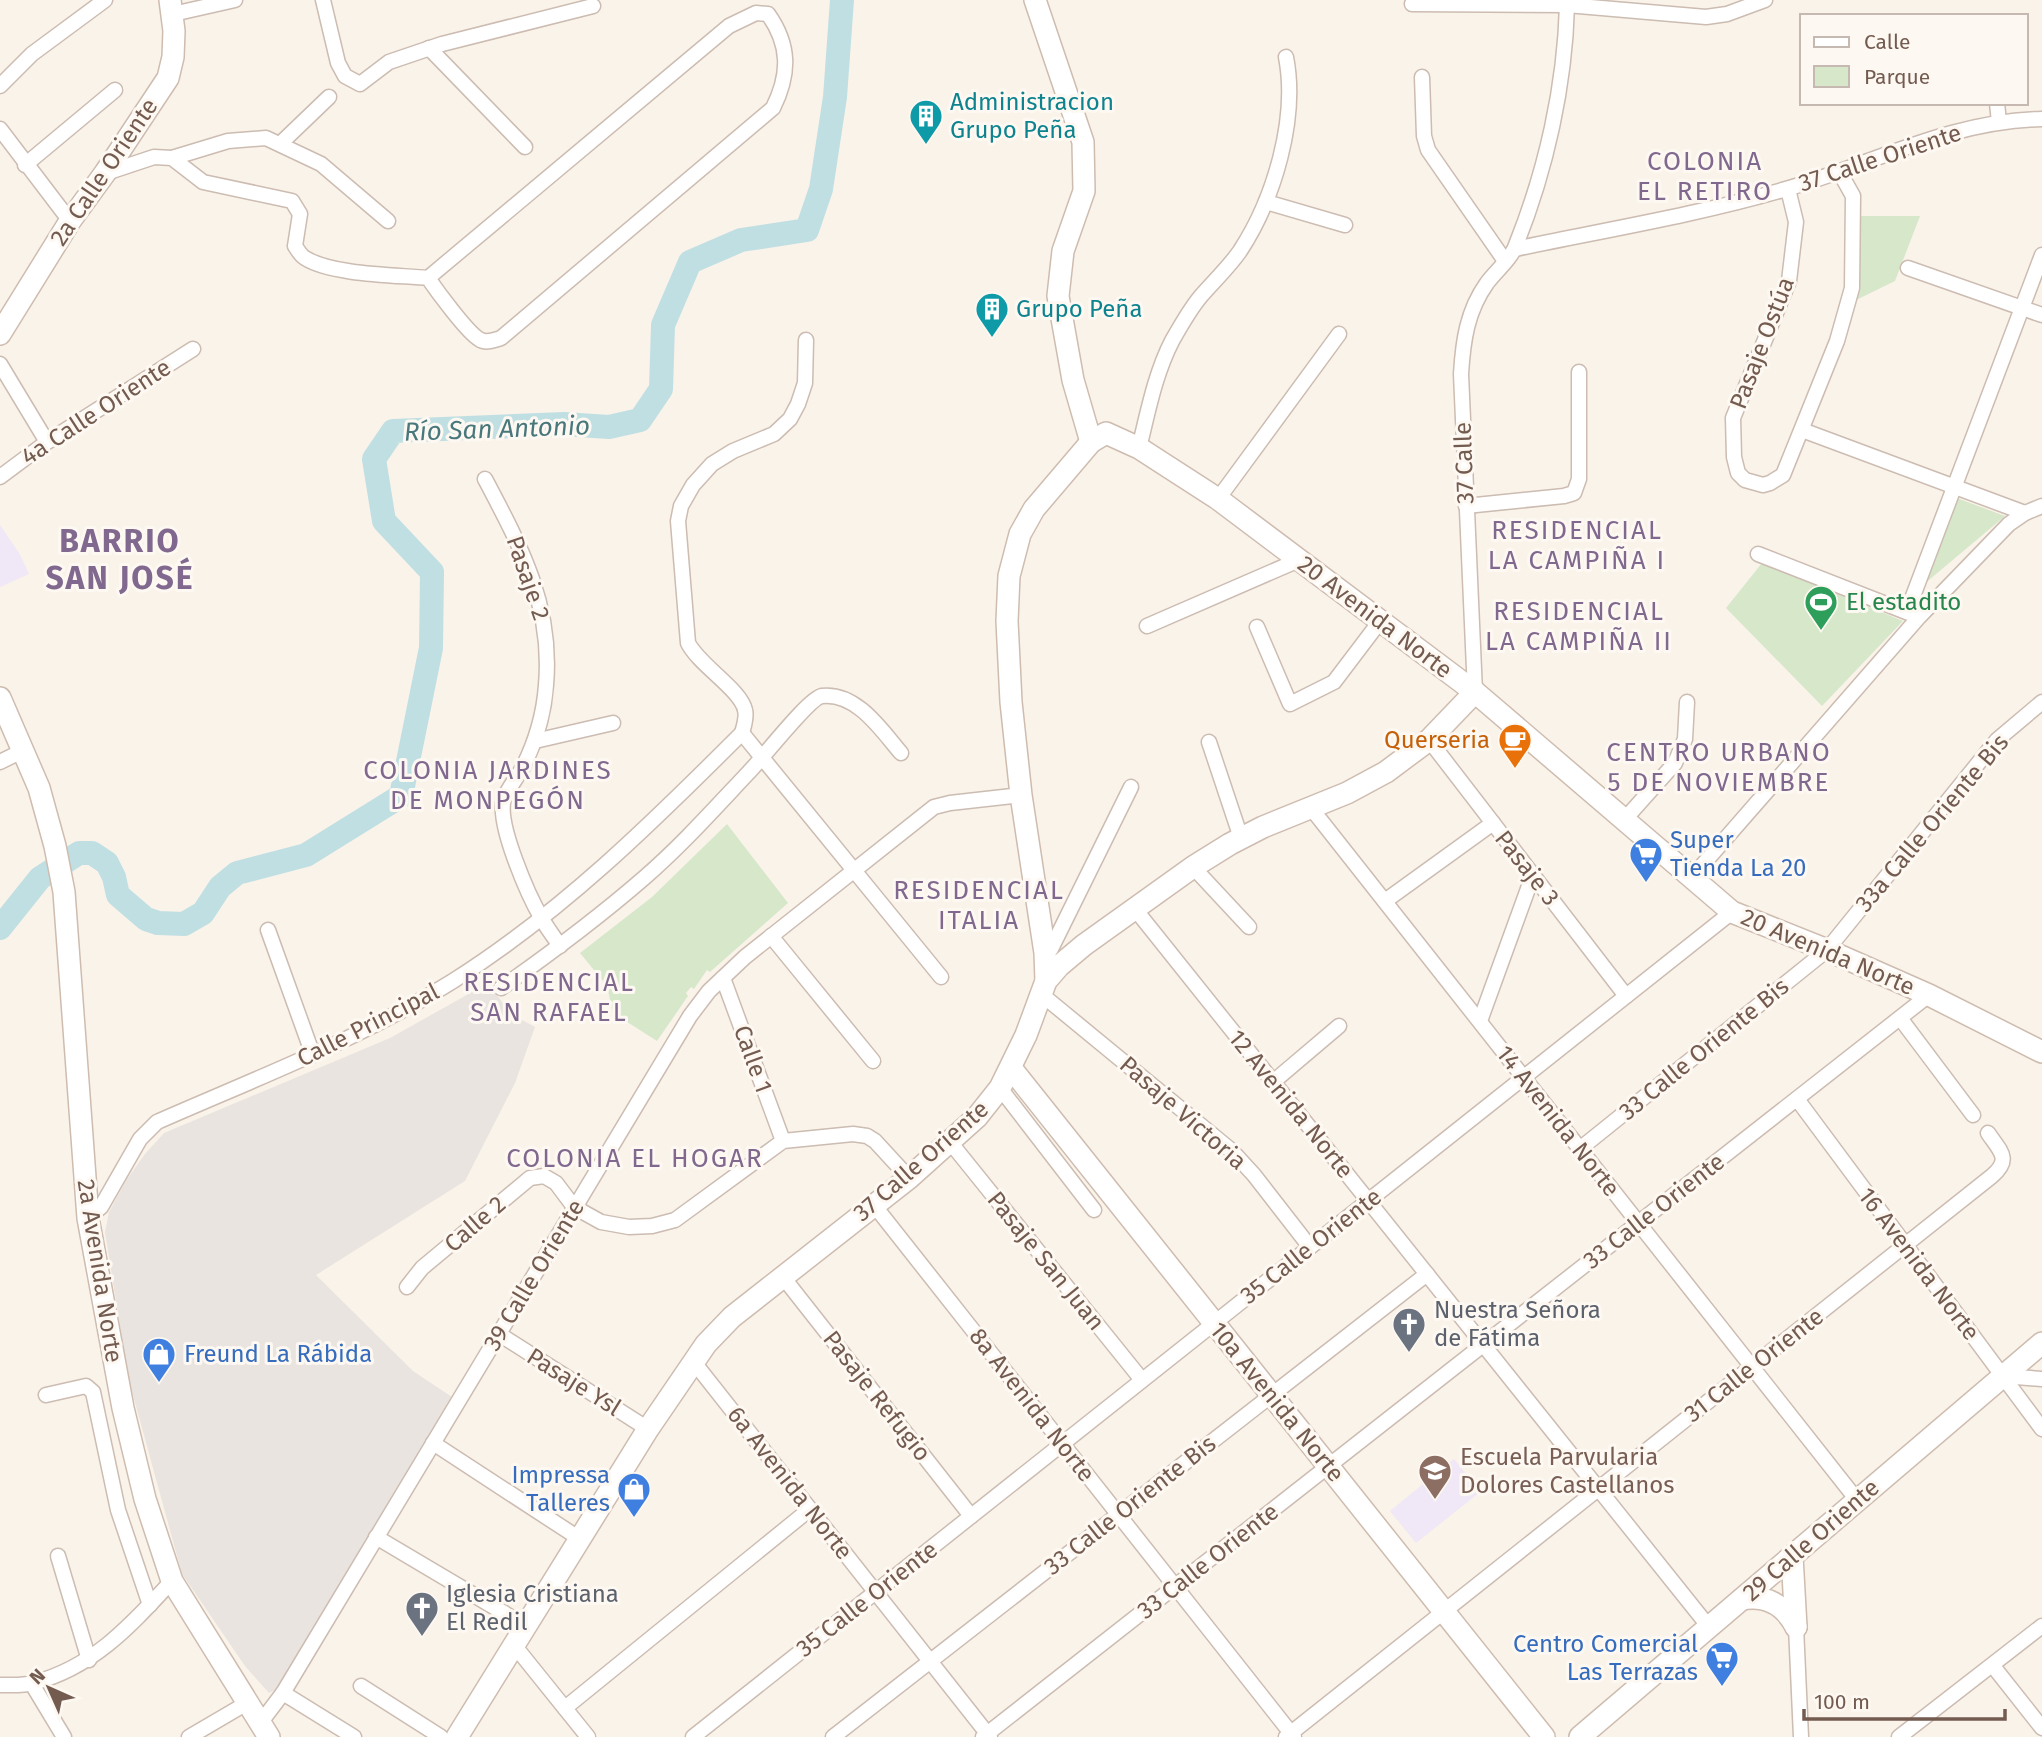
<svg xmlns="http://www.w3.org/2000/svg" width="2042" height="1737" font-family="'Fira Sans',sans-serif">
<rect width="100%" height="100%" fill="#faf3ea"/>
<path fill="#eae4e0" d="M488,983L511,1014L535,1027L515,1083L465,1181L316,1275L413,1371L455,1399L281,1688L269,1693L245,1666L182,1574L128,1377L105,1232L109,1212L127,1179L145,1154L164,1133L390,1038Z"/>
<g fill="#f0e7f7">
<path d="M0,525L19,553L29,574L0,587Z"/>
<path d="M1454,1459L1480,1492L1416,1543L1390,1511Z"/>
</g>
<g fill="#d7e7ca">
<path d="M1854,216H1920L1895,281L1854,301Z"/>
<path d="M1954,497L2005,516L1923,585Z"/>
<path d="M1762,563L1903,621L1822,706L1726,608Z"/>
<path d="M727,824L788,903L710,972L707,970L694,989L691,987L686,993L688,996L657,1041L613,1013L607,986L580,953L652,897Z"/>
</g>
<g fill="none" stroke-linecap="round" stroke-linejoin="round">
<path stroke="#c0dfe2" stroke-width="24" d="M0,928L40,878L79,853H92L107,863L114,877L118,895L146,919L158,923L184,924L203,913L220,887L237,873L306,855L401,796L431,648L432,572L384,521L374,459L393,431L564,424L609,427L640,420L661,389L663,325L690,262L741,240L807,230L821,189L835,97L842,0"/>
<defs>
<g id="street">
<path d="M323,0L338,63L345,76L360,84L389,62L442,44L593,6"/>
<path d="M1412,4L1567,5L1706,17L1727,14L1765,0"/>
<path d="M173,14L235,0"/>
<path d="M429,48L525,147"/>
<path d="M1422,77L1424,136L1428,150L1505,261"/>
<path d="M0,86L32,54L105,0"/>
<path d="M1997,103L1999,122"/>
<path d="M0,129L70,221"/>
<path d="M280,144L329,97"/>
<path d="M172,158L228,141L266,138L321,164L388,221"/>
<path d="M25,165L115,90"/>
<path d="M106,173L154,157L172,158L203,182L292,201L300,214L295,246C298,250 300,255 305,258C332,275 396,275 428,278L729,26L756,13L768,14C790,45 790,74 773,108L501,338C494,340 486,344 479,339C467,332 437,291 428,278"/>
<path d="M1788,189L1796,222L1789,281L1733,418L1734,457L1738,473L1745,480L1763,485L1770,483L1783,475L1837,341L1852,288L1853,196L1839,171"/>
<path d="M1266,202L1345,225"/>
<path d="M1515,249C1605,230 1697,215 1786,189C1873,164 1949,121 2042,119"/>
<path d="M1908,268L2042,315"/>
<path d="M0,364L47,442"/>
<path d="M1802,430L2025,513"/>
<path d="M1139,448C1148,412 1155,374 1172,341C1181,325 1190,309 1201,296C1214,281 1229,267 1240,251C1274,199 1298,119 1286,57"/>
<path d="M0,477L47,442L193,349"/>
<path d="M485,479C521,547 553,606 546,685C544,714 536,741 523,767C517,778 508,788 504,799C496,823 529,897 542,919C547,928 554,937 560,946"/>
<path d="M1218,499L1339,334"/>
<path d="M1466,506L1564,496L1574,493L1579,479V372"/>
<path d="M1758,554L1914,615"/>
<path d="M1907,612L2042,255"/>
<path d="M1147,626L1299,560"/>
<path d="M1257,627L1290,704L1334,682L1381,620"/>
<path d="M1475,692L1461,374C1463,341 1467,311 1487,283C1496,271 1511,259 1516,245C1546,170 1565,86 1567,5L1564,0"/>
<path d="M742,733C744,726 747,717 745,710C741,690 699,665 688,643L678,521L681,506L693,485L712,464L733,451L774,434L790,419L798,404L805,383L806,340"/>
<path d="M742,733L941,977"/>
<path d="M1429,740L1626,996"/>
<path d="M535,741L613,723"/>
<path d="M1209,742L1241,838"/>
<path d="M0,762L22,751"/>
<path d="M1311,808L1857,1500"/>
<path d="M1625,819L1675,763L1685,739L1687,702"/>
<path d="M1193,867L1249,927"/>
<path d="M1692,877L1919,617L2009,524L2025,513L2042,506"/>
<path d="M1385,901L1493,823"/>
<path d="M1135,909L1709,1627"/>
<path d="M268,930L313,1055"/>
<path d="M771,936L873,1061"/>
<path d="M1045,953L1051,949L1131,787"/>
<path d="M723,978L783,1141"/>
<path d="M501,988C551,953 599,917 644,878C682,845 715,808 749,772C762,759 809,698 822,696C857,692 882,731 901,753"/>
<path d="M1041,994L1232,1151L1254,1175L1310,1247"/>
<path d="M1900,1018L1973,1115"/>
<path d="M1480,1021L1533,875"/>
<path d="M1273,1082L1339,1026"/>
<path d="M1000,1088L1094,1210"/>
<path d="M1797,1099L2042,1429"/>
<path d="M950,1142L1142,1380"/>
<path d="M1581,1148L1827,950L1997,740L2042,702"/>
<path d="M874,1205L1294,1737"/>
<path d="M88,1218L101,1207L140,1139L157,1122C257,1078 360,1039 453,981C562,912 652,823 742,733"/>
<path d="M783,1277L971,1516"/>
<path d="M407,1287L422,1268L530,1178L544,1176L556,1183L574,1207L601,1222L629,1227L652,1226L675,1220L783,1141L853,1134L867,1136L875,1141L909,1178"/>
<path d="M499,1334L648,1429"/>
<path d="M693,1361L990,1737"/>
<path d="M2003,1376L2042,1379"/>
<path d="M46,1395L86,1386L93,1392L118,1510L150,1605"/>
<path d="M433,1443L580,1539"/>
<path d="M376,1537L526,1626"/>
<path d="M58,1556L89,1660"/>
<path d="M1796,1627L1801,1737"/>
<path d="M514,1645L588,1737"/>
<path d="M1993,1666L2042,1728"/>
<path d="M32,1684L64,1737"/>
<path d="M0,1685C10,1685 23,1686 33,1683C94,1667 131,1625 172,1581"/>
<path d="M361,1686L441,1737"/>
<path d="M283,1693L354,1737"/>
<path d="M565,1708L810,1509"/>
<path d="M261,1722L283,1693L690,1016L709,991L745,957L934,807L950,803L1021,795"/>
<path d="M189,1737L247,1703"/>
<path d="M693,1737L1732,912"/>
<path d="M833,1737L1427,1274"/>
<path d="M983,1737L1929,995"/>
<path d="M1286,1737L1992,1176C2012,1159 2000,1151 1988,1133"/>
<path d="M1899,1737L2042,1626"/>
</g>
<g id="secondary">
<path d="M1035,0L1083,142L1084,191L1063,251L1058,296L1073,380L1091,442"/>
<path d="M0,334L70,221L105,173L168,78L173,57L174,31L170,0"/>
<path d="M0,698L39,788L55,846L64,892L88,1218L123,1408L145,1499L172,1581L269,1737"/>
<path d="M1046,981L1045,953L1021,795L1011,702L1007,621L1009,576L1020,534L1034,509L1091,442L1106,433L1139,448L1218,499L1475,692L1732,912L1827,950L1929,995L2042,1052"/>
<path d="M1011,1068L1544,1737"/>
<path d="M1792,1556L1796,1627"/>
<path d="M1742,1599C1766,1595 1785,1605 1796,1627"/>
<path d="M457,1737L648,1429L706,1344L732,1317L909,1178L977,1117L1000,1088L1026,1035L1046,981L1059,966L1084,945L1193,867L1230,844L1263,827L1347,793L1386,772L1429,740L1475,692"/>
<path d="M1580,1737L2042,1343"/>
</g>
</defs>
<use href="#street" stroke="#ccbcb1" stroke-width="17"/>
<use href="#secondary" stroke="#cebcaf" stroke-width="24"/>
<use href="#street" stroke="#fff" stroke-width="14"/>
<use href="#secondary" stroke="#fff" stroke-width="21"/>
</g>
<defs>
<symbol id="building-pin" viewBox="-11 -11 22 30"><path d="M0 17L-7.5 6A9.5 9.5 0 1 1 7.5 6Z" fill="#0f9aa8" stroke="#fdf8f1"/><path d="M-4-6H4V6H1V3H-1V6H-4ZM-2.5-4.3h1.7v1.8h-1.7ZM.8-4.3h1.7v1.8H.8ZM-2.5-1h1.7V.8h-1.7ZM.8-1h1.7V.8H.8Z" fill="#fff"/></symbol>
<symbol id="stadium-pin" viewBox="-11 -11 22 30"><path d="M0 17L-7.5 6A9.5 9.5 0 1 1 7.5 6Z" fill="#2e9e5b" stroke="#fdf8f1"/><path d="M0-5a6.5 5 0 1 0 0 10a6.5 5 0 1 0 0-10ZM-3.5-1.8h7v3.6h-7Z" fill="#fff"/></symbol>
<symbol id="cafe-pin" viewBox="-11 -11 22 30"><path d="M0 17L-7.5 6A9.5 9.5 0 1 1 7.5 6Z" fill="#e8710a" stroke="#fdf8f1"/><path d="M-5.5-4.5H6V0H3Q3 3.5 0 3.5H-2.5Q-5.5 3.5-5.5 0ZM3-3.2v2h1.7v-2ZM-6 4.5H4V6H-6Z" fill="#fff"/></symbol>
<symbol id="supermarket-pin" viewBox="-11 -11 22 30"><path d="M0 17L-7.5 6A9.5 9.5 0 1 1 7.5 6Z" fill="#3f7fe0" stroke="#fdf8f1"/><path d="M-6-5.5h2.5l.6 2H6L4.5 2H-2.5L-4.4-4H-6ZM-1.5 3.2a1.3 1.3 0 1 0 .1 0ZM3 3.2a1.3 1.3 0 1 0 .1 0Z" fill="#fff"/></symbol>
<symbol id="church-pin" viewBox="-11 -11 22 30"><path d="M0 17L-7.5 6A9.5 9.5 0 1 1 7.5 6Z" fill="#6b7280" stroke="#fdf8f1"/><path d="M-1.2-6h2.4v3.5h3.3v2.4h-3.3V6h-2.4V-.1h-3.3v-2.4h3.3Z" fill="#fff"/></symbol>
<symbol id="shop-pin" viewBox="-11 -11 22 30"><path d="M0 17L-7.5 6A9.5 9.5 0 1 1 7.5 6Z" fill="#3f7fe0" stroke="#fdf8f1"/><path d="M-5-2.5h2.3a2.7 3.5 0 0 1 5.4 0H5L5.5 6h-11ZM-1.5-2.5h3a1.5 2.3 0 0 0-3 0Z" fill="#fff"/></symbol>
<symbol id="school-pin" viewBox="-11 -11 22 30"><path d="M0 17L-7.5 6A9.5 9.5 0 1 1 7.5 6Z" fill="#8d6e63" stroke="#fdf8f1"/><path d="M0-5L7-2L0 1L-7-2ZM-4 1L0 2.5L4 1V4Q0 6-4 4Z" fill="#fff"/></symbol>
</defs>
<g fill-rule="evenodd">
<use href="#building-pin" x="907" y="97" width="38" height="52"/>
<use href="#building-pin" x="973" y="290" width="38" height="52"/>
<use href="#stadium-pin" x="1802" y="583" width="38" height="52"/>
<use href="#cafe-pin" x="1496" y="721" width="38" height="52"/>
<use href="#supermarket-pin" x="1627" y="835" width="38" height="52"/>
<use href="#church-pin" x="1390" y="1305" width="38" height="52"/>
<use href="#shop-pin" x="140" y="1335" width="38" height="52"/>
<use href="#school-pin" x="1416" y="1452" width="38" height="52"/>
<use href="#shop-pin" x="615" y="1470" width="38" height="52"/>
<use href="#church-pin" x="403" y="1589" width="38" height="52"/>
<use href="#supermarket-pin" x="1703" y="1639" width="38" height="52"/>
</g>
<g text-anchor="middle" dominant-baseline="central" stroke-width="6" stroke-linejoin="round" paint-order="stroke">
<g font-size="24" fill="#0d838f" stroke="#fdf8f1" text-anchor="start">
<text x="950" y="102">Administracion<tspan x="950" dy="28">Grupo Peña</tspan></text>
<text x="1016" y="309">Grupo Peña</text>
</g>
<g font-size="24" fill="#735b50" stroke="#fdf8f1">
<text transform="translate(1880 158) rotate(-18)">37 Calle Oriente</text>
<text transform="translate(104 172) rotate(-56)">2a Calle Oriente</text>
<text transform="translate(1762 343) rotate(-69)">Pasaje Ostúa</text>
<text transform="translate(96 412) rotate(-33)">4a Calle Oriente</text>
<text transform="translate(1464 463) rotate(-92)">37 Calle</text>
<text transform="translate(528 578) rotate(71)">Pasaje 2</text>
<text transform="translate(1375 617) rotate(37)">20 Avenida Norte</text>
<text transform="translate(1932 823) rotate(-50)">33a Calle Oriente Bis</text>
<text transform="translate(1527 868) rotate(52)">Pasaje 3</text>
<text transform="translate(1828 952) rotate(23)">20 Avenida Norte</text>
<text transform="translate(368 1025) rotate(-27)">Calle Principal</text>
<text transform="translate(1704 1049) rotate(-39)">33 Calle Oriente Bis</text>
<text transform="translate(753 1059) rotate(70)">Calle 1</text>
<text transform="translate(1291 1104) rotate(51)">12 Avenida Norte</text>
<text transform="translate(1183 1113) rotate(41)">Pasaje Victoria</text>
<text transform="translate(1558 1121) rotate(52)">14 Avenida Norte</text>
<text transform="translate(921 1161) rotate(-41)">37 Calle Oriente</text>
<text transform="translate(1654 1211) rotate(-38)">33 Calle Oriente</text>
<text transform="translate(475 1224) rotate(-41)">Calle 2</text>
<text transform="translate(1311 1246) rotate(-38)">35 Calle Oriente</text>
<text transform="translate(1046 1261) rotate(51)">Pasaje San Juan</text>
<text transform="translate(1919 1264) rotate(53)">16 Avenida Norte</text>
<text transform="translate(100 1271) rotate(81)">2a Avenida Norte</text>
<text transform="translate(534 1275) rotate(-59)">39 Calle Oriente</text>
<text transform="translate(1754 1365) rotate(-38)">31 Calle Oriente</text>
<text transform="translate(574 1382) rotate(32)">Pasaje Ysl</text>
<text transform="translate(877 1396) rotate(52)">Pasaje Refugio</text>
<text transform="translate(1277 1402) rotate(51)">10a Avenida Norte</text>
<text transform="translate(1032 1405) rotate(52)">8a Avenida Norte</text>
<text transform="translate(790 1483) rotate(52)">6a Avenida Norte</text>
<text transform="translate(1130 1505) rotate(-38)">33 Calle Oriente Bis</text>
<text transform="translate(1811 1540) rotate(-41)">29 Calle Oriente</text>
<text transform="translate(1208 1561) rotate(-38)">33 Calle Oriente</text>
<text transform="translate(867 1599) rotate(-38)">35 Calle Oriente</text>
</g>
<g font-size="24" fill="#27864d" stroke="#fdf8f1" text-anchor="start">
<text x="1846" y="602">El estadito</text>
</g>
<g font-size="24" fill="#c56008" stroke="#fdf8f1" text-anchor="end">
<text x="1490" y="740">Querseria</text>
</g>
<g font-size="24" fill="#366cbe" stroke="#fdf8f1" text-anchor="start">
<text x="1670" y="840">Super<tspan x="1670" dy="28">Tienda La 20</tspan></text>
<text x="184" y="1354">Freund La Rábida</text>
<text x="610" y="1475" text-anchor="end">Impressa<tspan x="610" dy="28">Talleres</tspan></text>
<text x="1698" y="1644" text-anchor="end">Centro Comercial<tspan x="1698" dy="28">Las Terrazas</tspan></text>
</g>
<g font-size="24" fill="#5b616d" stroke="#fdf8f1" text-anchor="start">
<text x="1434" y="1310">Nuestra Señora<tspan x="1434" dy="28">de Fátima</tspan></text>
<text x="446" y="1594">Iglesia Cristiana<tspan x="446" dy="28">El Redil</tspan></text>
</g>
<g font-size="24" fill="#785e54" stroke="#fdf8f1" text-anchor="start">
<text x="1460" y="1457">Escuela Parvularia<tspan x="1460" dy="28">Dolores Castellanos</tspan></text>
</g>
<g font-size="26" letter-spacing="2" fill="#80688e" stroke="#fdf8f1">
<text x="1705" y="161">COLONIA<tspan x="1705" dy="30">EL RETIRO</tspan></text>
<text x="1577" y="530">RESIDENCIAL<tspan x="1577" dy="30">LA CAMPIÑA I</tspan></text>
<text x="1579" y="611">RESIDENCIAL<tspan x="1579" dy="30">LA CAMPIÑA II</tspan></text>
<text x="1719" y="752">CENTRO URBANO<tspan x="1719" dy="30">5 DE NOVIEMBRE</tspan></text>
<text x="488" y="770">COLONIA JARDINES<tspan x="488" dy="30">DE MONPEGÓN</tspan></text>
<text x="979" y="890">RESIDENCIAL<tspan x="979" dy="30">ITALIA</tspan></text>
<text x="549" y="982">RESIDENCIAL<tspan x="549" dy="30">SAN RAFAEL</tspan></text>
<text x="635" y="1158">COLONIA EL HOGAR</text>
</g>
<g font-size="26" font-style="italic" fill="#48777c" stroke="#fdf8f1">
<text transform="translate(497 429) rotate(-2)">Río San Antonio</text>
</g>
<g font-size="32" font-weight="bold" letter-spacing="2" fill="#80688e" stroke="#fdf8f1">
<text x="120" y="541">BARRIO<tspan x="120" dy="37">SAN JOSÉ</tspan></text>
</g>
</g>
<rect x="1800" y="14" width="228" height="91" fill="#fdf8f1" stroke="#c6b9b1" stroke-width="2"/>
<rect x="1814" y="37" width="35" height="10" fill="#ffffff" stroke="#c6b9b1" stroke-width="2"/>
<text x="1864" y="49" font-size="21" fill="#735b50">Calle</text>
<rect x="1814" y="66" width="35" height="21" fill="#d7e7ca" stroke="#c6b9b1" stroke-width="2"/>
<text x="1864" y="84" font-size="21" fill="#735b50">Parque</text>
<g transform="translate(49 1688) rotate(315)" stroke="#fdf8f1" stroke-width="5" paint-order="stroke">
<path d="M0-5L12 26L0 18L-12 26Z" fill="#735b50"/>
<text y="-10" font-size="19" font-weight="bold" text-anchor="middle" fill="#735b50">N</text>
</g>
<path d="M1804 1709v10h201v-10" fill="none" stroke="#735b50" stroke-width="3.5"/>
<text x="1814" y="1709" font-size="21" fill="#735b50" stroke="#fdf8f1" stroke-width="5" paint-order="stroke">100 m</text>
</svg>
